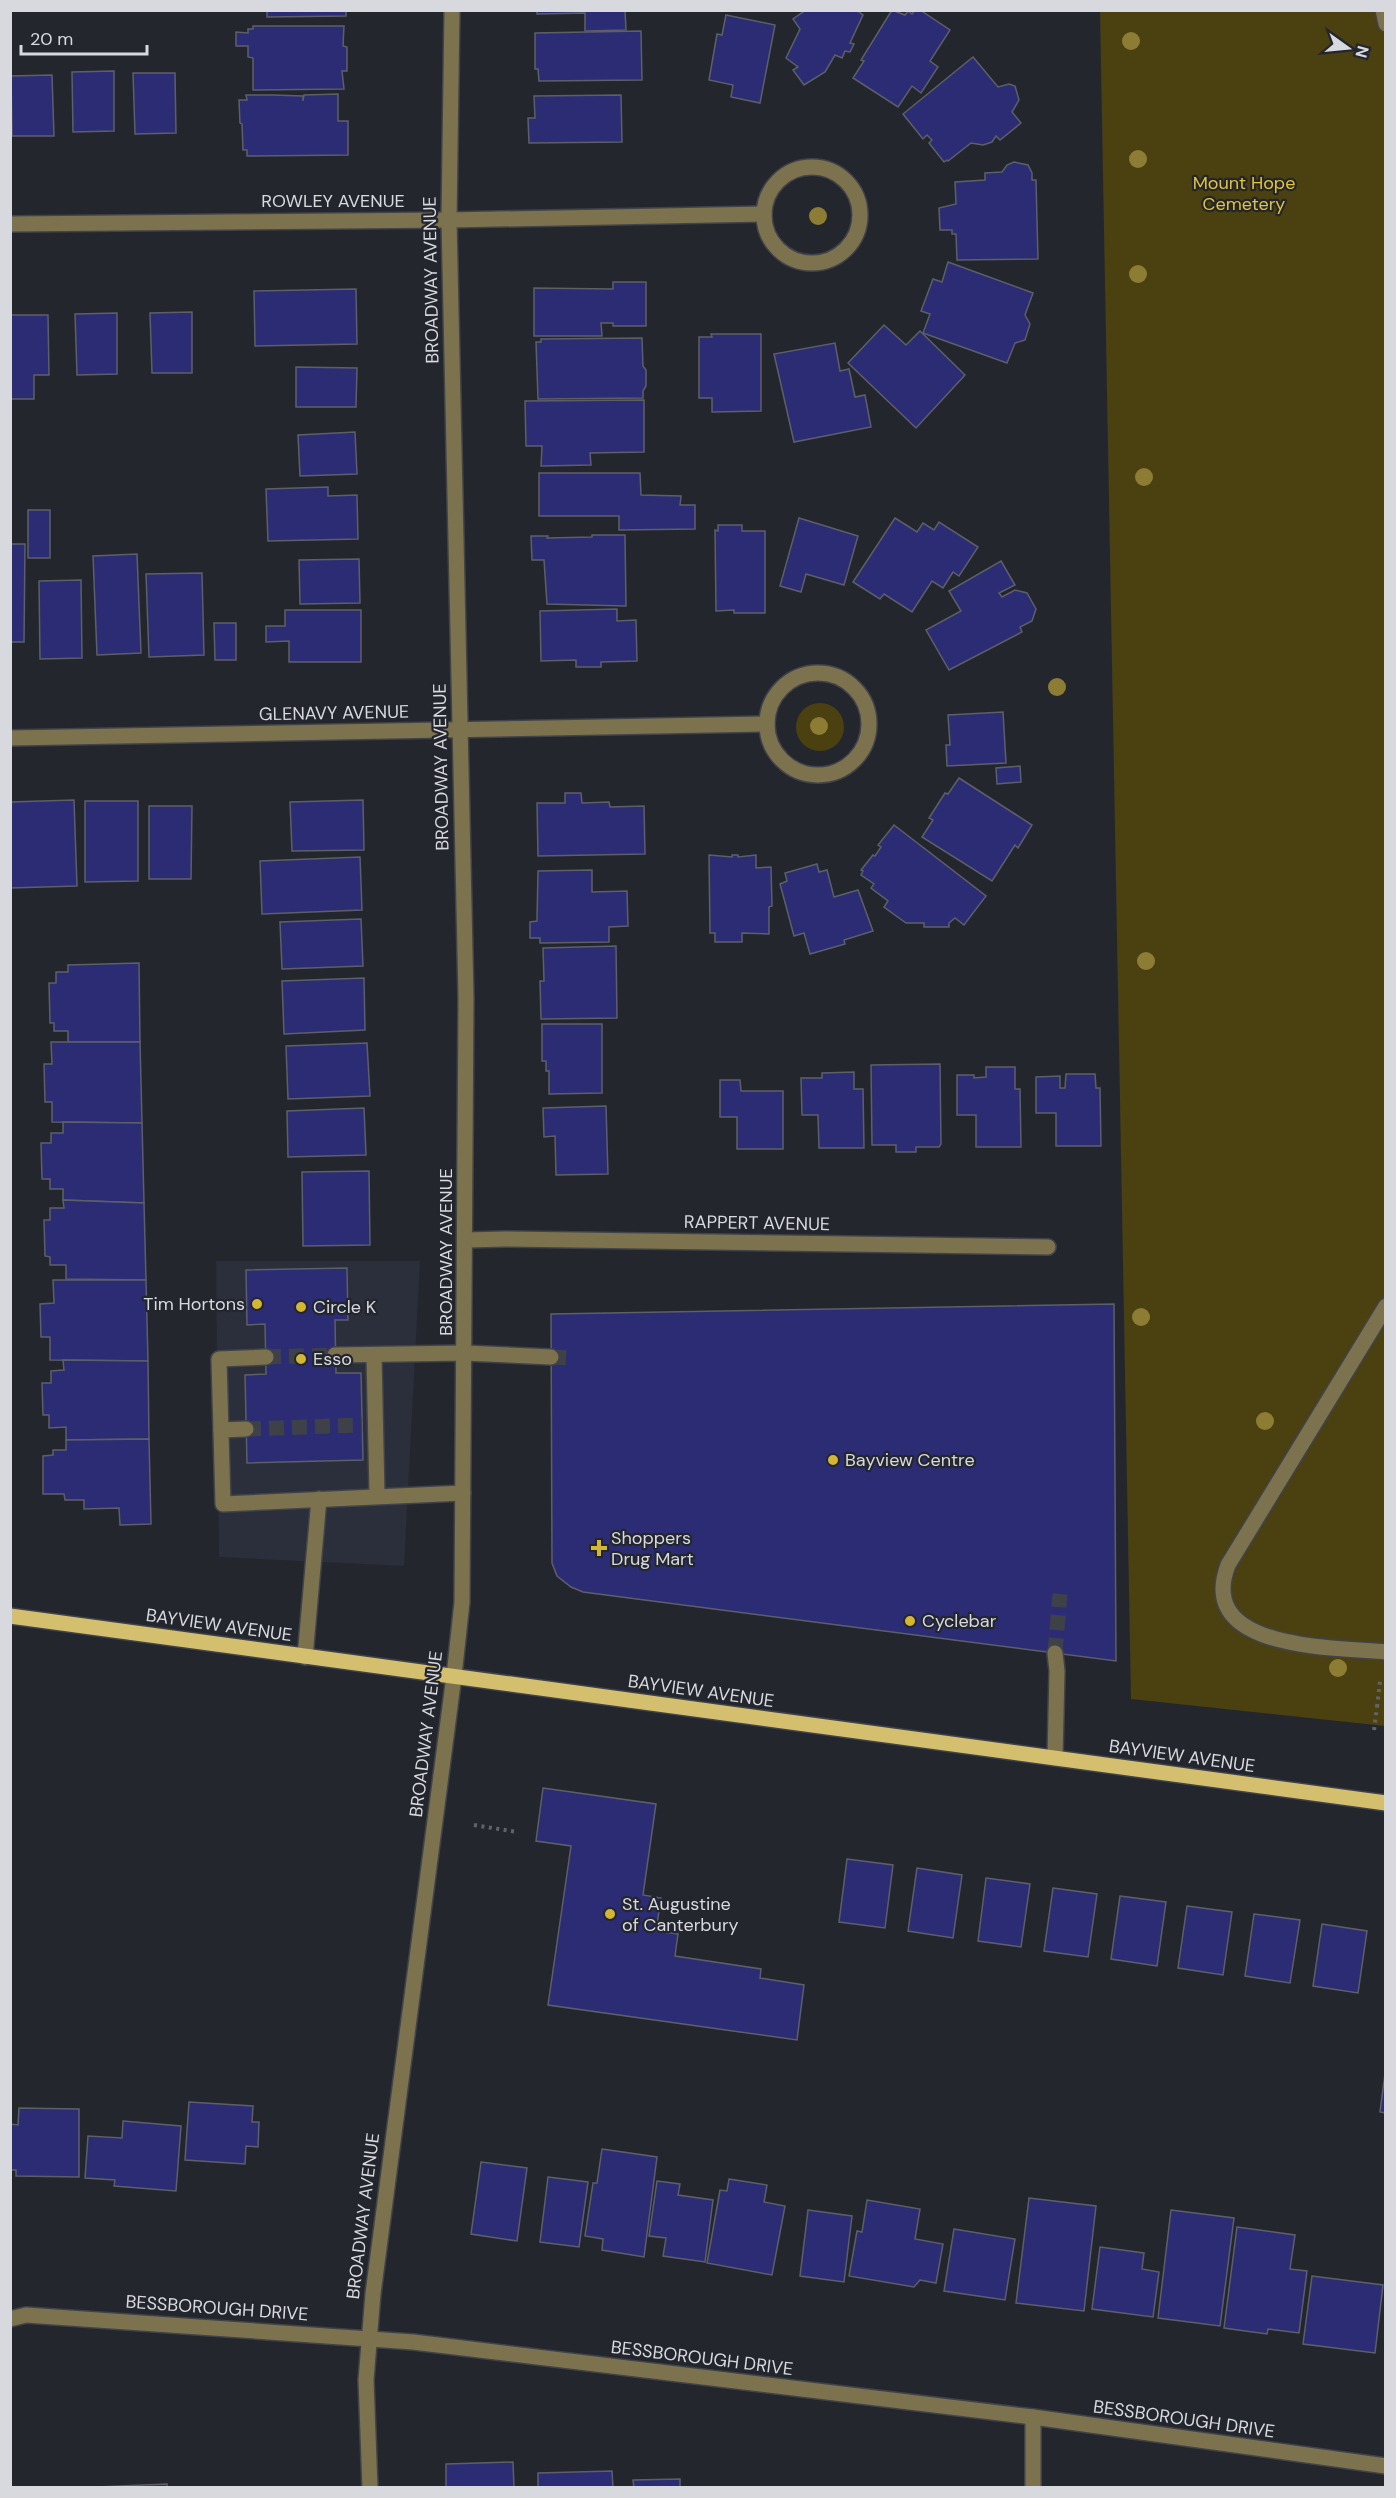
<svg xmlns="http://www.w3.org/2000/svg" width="1396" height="2498" font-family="'DM Sans',sans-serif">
<rect width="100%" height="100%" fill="#24262e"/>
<path fill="#2b2e3b" d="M216,1261H420L404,1566L219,1557Z"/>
<g fill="#4b4010">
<path d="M1100,11H1385V1726L1131,1699Z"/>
<circle cx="820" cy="727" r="24"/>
</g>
<g fill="#2c2c75" stroke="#5d5f68" stroke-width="1.5">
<path d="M267,10H346V16L267,17Z"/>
<path d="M537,10H625L626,30L585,31V13L537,14Z"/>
<path d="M806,10H856L863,15L850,43L854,44L850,52L845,51L842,58L835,55L825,72L804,85L793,70L798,67L786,58L800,29L793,19Z"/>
<path d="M892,10L905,15L908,11L912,14L915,10H920L950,30L930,61L938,67L921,93L912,86L898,107L853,78L864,61L861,60Z"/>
<path d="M726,15L775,25L760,103L731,97L733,85L709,80L717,34L722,35Z"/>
<path d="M253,26H344L343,46L347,47V71H342L344,89L253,90V58L248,57V46H236V32L248,33V29H253Z"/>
<path d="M641,31L642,80L539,81L538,69H535V33Z"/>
<path d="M973,57L998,87L1009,84L1015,86L1019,100L1012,112L1021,123L1000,140L996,136L992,142L983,145L971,143L948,161L947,160L944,162L929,143L932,140L927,135L923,139L903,114Z"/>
<path d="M114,71V131L73,132L72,72Z"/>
<path d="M133,73H175L176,133L135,134Z"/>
<path d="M52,75L54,136H12L11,76Z"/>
<path d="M338,94V121H348V155L247,156V150H243L242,124L240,123L239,100H247L246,95H273L303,96V101L304,95Z"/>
<path d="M621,95L622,142L529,143L528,118H535L534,96Z"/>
<path d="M1014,162L1028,165L1032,173V180H1036L1038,259L957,260L956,234H952V230H940L939,208L956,204L955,182L985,180V173L1002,172L1007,165Z"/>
<path d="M948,262L1033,293L1025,315L1030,324L1025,340L1015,343L1007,363L923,333L930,314L921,311L933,279L942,282Z"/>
<path d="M613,282H646V326H613V323H601L602,336H534V288L613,289Z"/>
<path d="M356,289L357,344L255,346L254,291Z"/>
<path d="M192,312V373H152L150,313Z"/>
<path d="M117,313V374L77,375L75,314Z"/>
<path d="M10,315H48L49,375H34V399H10Z"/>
<path d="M884,325L906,345L920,331L965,375L916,428L848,363Z"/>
<path d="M711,334H761V411L712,412V398H699V337H712Z"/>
<path d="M642,338L643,366L646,370V386L643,391V398L538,399L536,342H541V339Z"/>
<path d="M835,343L840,371L849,369L855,397L865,395L871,427L794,442L774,354Z"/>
<path d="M296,367L357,368L356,407H296Z"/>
<path d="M644,400V452L590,453L591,465L541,466L542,446H526L525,401Z"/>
<path d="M355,432L357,474L300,476L298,435Z"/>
<path d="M539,473H640L641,495L681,496L680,505H695V529L619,530V516H539Z"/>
<path d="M328,487V496L357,495L358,539L268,541L266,489Z"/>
<rect x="28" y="510" width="22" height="48"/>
<path d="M799,518L858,536L844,585L806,574L801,592L780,586Z"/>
<path d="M895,518L917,532L923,523L934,530L939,522L978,547L959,576L953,572L943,588L932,581L912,612L884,594L880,599L853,582Z"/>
<path d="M718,525H742V531H765V613H734V610L716,611L715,530L718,531Z"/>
<path d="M592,535H625L626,606L547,604L544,560H532L531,536H548L547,538L592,537Z"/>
<path d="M10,544H25L24,642H10Z"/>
<path d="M137,554L141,653L97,655L93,556Z"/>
<path d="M359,559L360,603L300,604L299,560Z"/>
<path d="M1001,561L1015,585L999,593L1002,597L1015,590L1027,593L1036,609L1032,621L1020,627L1022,632L949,670L926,630L961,611L949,591Z"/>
<path d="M202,573L204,655L149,657L146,574Z"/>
<path d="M81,580L82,658L40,659L39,581Z"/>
<path d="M617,609V621L636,620L637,661L601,662V667H576V660L541,661L540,611Z"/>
<path d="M285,610H361V662H289V641L266,642V626H285Z"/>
<path d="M214,623H236V660H215Z"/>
<path d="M1003,712L1006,763L947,766L946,745H950L948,715Z"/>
<path d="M1020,766L1021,782L997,784L996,768Z"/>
<path d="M959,778L1032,825L1018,848L1015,845L992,881L922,837L933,820L929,818L945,793L948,794Z"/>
<path d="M565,793H581L582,803L609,802L610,807L644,806L645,854L538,856L537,803H565Z"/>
<path d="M74,800L77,886L10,888V802Z"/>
<path d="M363,800L364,850L292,851L290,802Z"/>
<path d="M85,801H138V881L85,882Z"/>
<path d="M149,806H192L191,879H149Z"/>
<path d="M894,825L986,896L964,925L955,918L949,923V927H924V923H906L884,907L888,901L871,888L874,884L861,875L863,871L861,870L873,855L875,856L881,847L878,845Z"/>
<path d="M709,855L732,857V855H738V857L756,855V868L771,867L772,906L769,907V934L742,933V942H715V933H710Z"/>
<path d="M360,857L362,910L262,914L260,861Z"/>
<path d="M817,864L819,872L827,870L834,897L858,890L873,931L844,940L845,944L810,954L804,933L794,936L780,884L787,881L785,873Z"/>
<path d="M592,870V892L627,891L628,926L609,927V942L540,943V938H530V922L537,921L538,871Z"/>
<path d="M361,919L363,966L282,969L280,922Z"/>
<path d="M616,946L617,1018L541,1019L540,981H544L543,948Z"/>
<path d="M139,963L140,1042H68V1031H54V1023H50L49,983H56V972H68V965Z"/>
<path d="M364,978L365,1030L284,1034L282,981Z"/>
<path d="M542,1024H602V1093L549,1094V1071H546V1061H542Z"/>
<path d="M51,1042H140L142,1123L52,1122V1102H45L44,1064H52Z"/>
<path d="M367,1043L370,1096L288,1099L286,1046Z"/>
<path d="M940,1064L941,1144L939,1147H916V1152H896V1145H872L871,1065Z"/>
<path d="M986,1067H1015V1089H1020L1021,1147H976V1115H957V1075H974V1078L986,1077Z"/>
<path d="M854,1072V1089H863L864,1148H819L818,1115H802L801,1078H822V1073Z"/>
<path d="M1066,1074H1095L1096,1088H1100L1101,1146H1056V1113H1036V1077L1060,1076V1088H1065Z"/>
<path d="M720,1080H740L741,1091H783V1149H737V1117H720Z"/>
<path d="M606,1106L608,1174L556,1175L555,1136L544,1137L543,1108Z"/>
<path d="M364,1108L366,1155L288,1157L287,1111Z"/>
<path d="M63,1122L142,1123L144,1203L63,1200V1189H50V1179H42L41,1143H51V1133H63Z"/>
<path d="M369,1171L370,1245L303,1246L302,1172Z"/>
<path d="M63,1200L144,1203L146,1280L66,1279V1265H50V1257L45,1256L44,1220H50V1208H64Z"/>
<path d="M347,1268L348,1320H335L336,1373H361L363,1460L247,1463L245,1375L266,1374L265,1324L247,1325L246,1270Z"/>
<path d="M53,1280H146L148,1361L50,1360V1337H41L40,1304L54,1303Z"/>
<path d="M1114,1304L1116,1661L583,1592L571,1587L557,1576L552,1563L551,1314Z"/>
<path d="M63,1360L148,1361L149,1439L66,1440V1427L49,1428V1415H43L42,1383H51V1371L64,1370Z"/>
<path d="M149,1439L151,1524L120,1525L119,1508L84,1509V1500H65L64,1494H43V1456L53,1455V1450H66V1440Z"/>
<path d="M543,1788L656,1804L643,1895L661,1898L656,1931L678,1934L675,1956L761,1969L760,1978L804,1985L797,2040L548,2005L571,1846L536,1841Z"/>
<path d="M847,1859L893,1865L885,1928L839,1922Z"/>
<path d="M917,1868L962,1875L953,1938L908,1931Z"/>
<path d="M986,1878L1030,1884L1021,1947L978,1941Z"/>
<path d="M1053,1888L1097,1894L1088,1957L1044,1951Z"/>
<path d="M1120,1896L1166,1902L1157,1966L1111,1959Z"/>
<path d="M1187,1906L1232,1912L1223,1975L1178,1968Z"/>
<path d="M1254,1914L1300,1920L1290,1983L1245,1976Z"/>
<path d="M1322,1924L1367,1931L1358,1993L1313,1986Z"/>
<path d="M1386,2066V2113L1380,2112Z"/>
<path d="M189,2102L253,2106L252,2122H259L258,2147L246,2146L245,2164L185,2160Z"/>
<path d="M19,2108L79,2109V2177L16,2176V2170H10V2124L18,2125Z"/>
<path d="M123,2121L181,2126L176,2191L114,2186L115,2180L85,2178L88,2136L122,2138Z"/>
<path d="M602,2149L657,2157L644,2257L602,2250L603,2239L585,2236L593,2183H597Z"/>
<path d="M481,2162L527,2168L517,2241L471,2234Z"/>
<path d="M548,2177L588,2182L579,2247L540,2242Z"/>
<path d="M729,2179L767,2185L764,2202L785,2206L772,2275L707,2263L720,2190L727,2191Z"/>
<path d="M657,2181L680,2184L678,2195L713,2200L705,2262L663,2256L666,2238L649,2236Z"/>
<path d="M1029,2198L1096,2206L1084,2311L1016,2303Z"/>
<path d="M867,2200L920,2209L915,2239L943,2244L936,2283L920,2280L914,2287L849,2276L857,2231L862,2232Z"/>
<path d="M808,2210L852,2216L844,2282L800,2276Z"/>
<path d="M1171,2210L1234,2218L1220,2326L1158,2318Z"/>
<path d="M1237,2227L1295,2235L1290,2269L1307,2271L1299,2333L1268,2329L1267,2334L1224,2328Z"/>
<path d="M954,2229L1015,2239L1005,2300L944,2291Z"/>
<path d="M1100,2247L1144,2253L1142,2269L1159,2272L1153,2317L1092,2309Z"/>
<path d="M1312,2276L1383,2285L1375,2353L1303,2344Z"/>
<path d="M513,2462L514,2488H446V2464Z"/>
<path d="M612,2471L613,2488H538V2473Z"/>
<path d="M680,2479V2488H634L633,2480Z"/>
<path d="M167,2484V2488L96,2487Z"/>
</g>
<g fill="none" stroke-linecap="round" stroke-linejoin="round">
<g stroke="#3f4149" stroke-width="15" stroke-dasharray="15 8" stroke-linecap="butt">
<path d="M266,1357L335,1355"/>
<path d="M551,1357L571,1358"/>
<path d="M246,1429L362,1425"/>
<path d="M1055,1653L1060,1594"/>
</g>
<defs>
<g id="minor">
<path d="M1383,10L1386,24"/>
<circle cx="812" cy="215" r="48"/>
<path d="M10,224L449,220L764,214"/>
<circle cx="818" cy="724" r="51"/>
<path d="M10,738L767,724"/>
<path d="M466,1240L505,1239L1048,1247"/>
<path d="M1386,1306L1228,1565C1195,1651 1335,1647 1386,1652"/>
<path d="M335,1355L464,1353L551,1357"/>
<path d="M374,1355L377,1496"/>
<path d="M266,1357L219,1359L223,1504L463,1493"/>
<path d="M221,1430L246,1429"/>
<path d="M305,1657L319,1499"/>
<path d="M1055,1758L1057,1671L1055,1653"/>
<path d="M10,2319L26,2315L413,2342L1033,2417L1386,2466"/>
<path d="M1033,2417V2488"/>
<path d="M370,2488L366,2380L373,2294L454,1676L462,1602L466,998L449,220L452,10"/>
</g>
<path id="major" d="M10,1616L1386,1803"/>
</defs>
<use href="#minor" stroke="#41434a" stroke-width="18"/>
<use href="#major" stroke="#41434a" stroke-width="18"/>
<g stroke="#61626a" stroke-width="4" stroke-dasharray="3 4.5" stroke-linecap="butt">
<path d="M1377,1707L1380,1681"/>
<path d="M1374,1730L1377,1707"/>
<path d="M474,1825L517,1832"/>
</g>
<use href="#minor" stroke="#7c724d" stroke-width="15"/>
<use href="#major" stroke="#d4bf6f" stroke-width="15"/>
</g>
<g fill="#8d7c34">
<circle cx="1131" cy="41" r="9"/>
<circle cx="1138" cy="159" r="9"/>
<circle cx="818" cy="216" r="9"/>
<circle cx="1138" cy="274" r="9"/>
<circle cx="1144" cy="477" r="9"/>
<circle cx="1057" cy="687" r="9"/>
<circle cx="819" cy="726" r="9"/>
<circle cx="1146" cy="961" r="9"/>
<circle cx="1141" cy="1317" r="9"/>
<circle cx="1265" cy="1421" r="9"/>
<circle cx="1338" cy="1668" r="9"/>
</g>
<g fill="#d4b635" stroke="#24262e" stroke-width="2">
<circle cx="257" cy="1304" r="6"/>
<circle cx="301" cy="1307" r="6"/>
<circle cx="301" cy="1359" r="6"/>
<circle cx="833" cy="1460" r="6"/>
<path d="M596 1539h6v6h6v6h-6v6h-6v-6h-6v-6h6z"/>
<circle cx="910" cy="1621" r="6"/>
<circle cx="610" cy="1914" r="6"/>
</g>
<g text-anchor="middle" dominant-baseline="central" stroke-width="4.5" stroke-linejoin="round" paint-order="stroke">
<g font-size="18" fill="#e3c339" stroke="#24262e">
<text x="1244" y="183">Mount Hope<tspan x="1244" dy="21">Cemetery</tspan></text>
</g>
<g font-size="18" fill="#d8d9df" stroke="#24262e">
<text x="333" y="201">ROWLEY AVENUE</text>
<text transform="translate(431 280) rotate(-91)">BROADWAY AVENUE</text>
<text transform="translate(334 713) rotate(-1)">GLENAVY AVENUE</text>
<text transform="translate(441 767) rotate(-91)">BROADWAY AVENUE</text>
<text transform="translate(757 1223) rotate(1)">RAPPERT AVENUE</text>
<text transform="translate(446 1252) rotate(-90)">BROADWAY AVENUE</text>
<text transform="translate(219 1625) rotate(8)">BAYVIEW AVENUE</text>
<text transform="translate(701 1691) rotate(8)">BAYVIEW AVENUE</text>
<text transform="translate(426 1734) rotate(-83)">BROADWAY AVENUE</text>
<text transform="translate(1182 1756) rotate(8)">BAYVIEW AVENUE</text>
<text transform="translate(363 2216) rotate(-83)">BROADWAY AVENUE</text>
<text transform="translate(217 2308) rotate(4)">BESSBOROUGH DRIVE</text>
<text transform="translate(702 2358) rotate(7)">BESSBOROUGH DRIVE</text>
<text transform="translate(1184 2419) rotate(8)">BESSBOROUGH DRIVE</text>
</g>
<g font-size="18" fill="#d8d9df" stroke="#24262e" text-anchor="start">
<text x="245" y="1304" text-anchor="end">Tim Hortons</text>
<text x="313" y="1307">Circle K</text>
<text x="313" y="1359">Esso</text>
<text x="845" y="1460">Bayview Centre</text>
<text x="611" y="1538">Shoppers<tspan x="611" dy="21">Drug Mart</tspan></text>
<text x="922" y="1621">Cyclebar</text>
<text x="622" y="1904">St. Augustine<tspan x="622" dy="21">of Canterbury</tspan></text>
</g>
</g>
<rect width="1396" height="2498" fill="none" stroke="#d8d9df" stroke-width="24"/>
<g transform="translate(1348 48) rotate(105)" stroke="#24262e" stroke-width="4.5" paint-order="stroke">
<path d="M0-4.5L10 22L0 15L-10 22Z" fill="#d8d9df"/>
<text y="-9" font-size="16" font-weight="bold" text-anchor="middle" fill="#d8d9df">N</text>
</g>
<path d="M21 45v9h126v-9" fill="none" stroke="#d8d9df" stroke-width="3"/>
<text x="30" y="45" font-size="18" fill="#d8d9df" stroke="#24262e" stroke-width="4.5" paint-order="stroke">20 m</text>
</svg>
